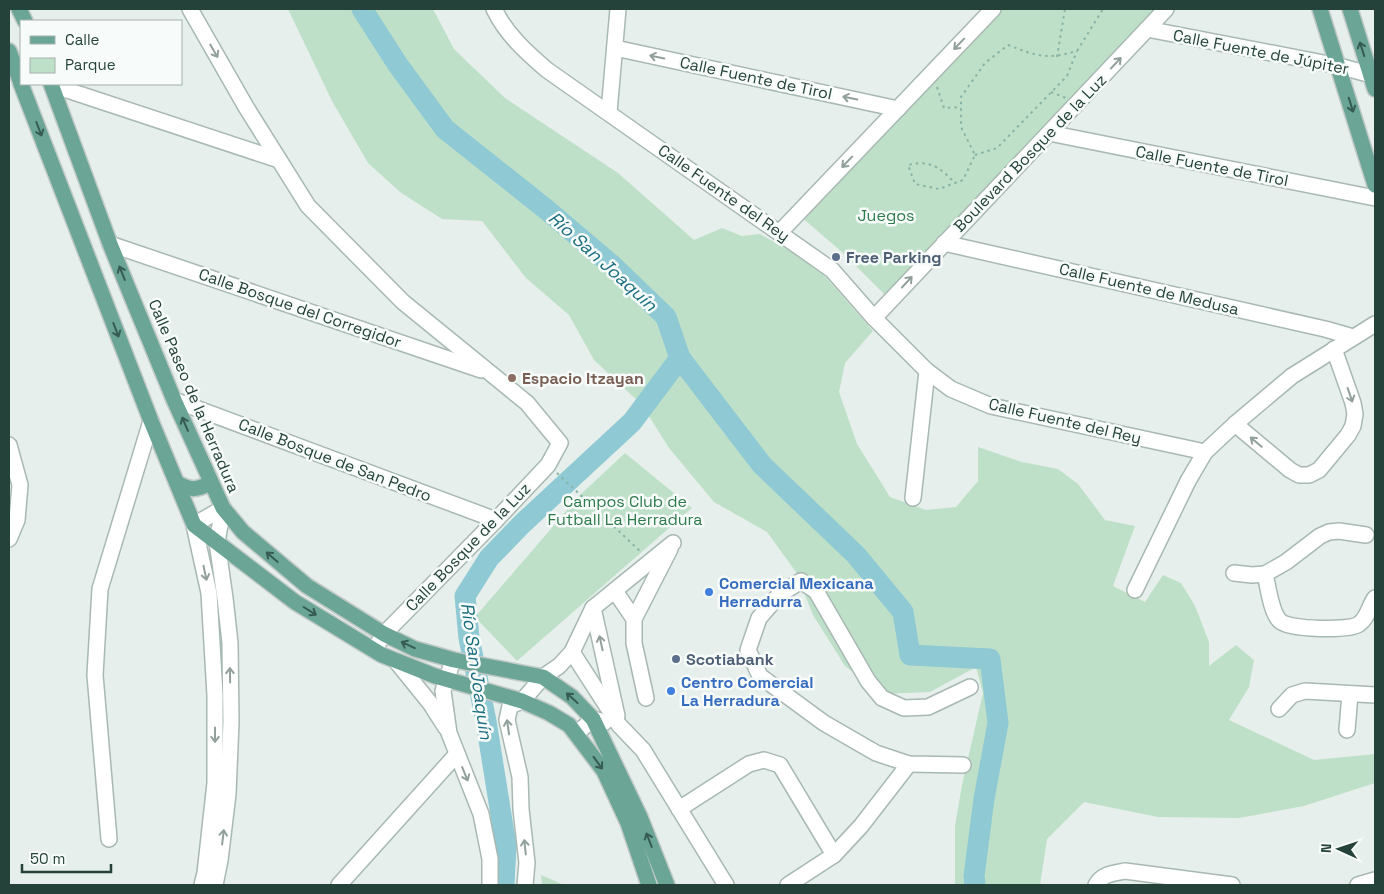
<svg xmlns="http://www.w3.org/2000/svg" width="1384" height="894" font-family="'Space Grotesk',sans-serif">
<rect width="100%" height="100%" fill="#e6efeb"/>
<g fill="#bfe0c8">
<path d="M288,9H433L454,49L505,98L618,173L694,240L722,228L742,236L760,234L815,265L873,331L845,363L839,392L857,444L890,497L926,510L956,507L978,481V447L1022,462L1058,469L1078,484L1105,520L1135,526L1113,586L1145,602L1163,575L1181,583L1195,606L1209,642V666L1236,645L1254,660L1249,687L1229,720L1314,760L1375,754V783L1304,806L1239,818L1158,817L1084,802L1047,839L1040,885H955V826L962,785L983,693L976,667L930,692L882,694L845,666L813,615L796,572L767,532L714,502L669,448L642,405L594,360L569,315L526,278L482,221L442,219L400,192L368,163L332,101Z"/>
<path d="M997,9H1165L889,299L842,252L800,216Z"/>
<path d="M625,453L692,508L517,661L475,617L580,495Z"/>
<path d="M541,875L564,885H542Z"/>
</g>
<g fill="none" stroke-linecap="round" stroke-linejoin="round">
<g stroke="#8ec9d4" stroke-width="21">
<path d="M362,9L398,65L445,129L547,210L613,266L666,317L680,358L762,465L856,555L903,612L910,655L990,659L998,723L984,799L974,876L975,885"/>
<path d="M504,885L506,846L486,721L469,638L465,596L489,558L523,523L632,422L680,358"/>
</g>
<defs>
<g id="minor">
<path d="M190,9L246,107L308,206L403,302L527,403L560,443L548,465L496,520L384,634L374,650"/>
<path d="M494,9C506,34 526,52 547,70L832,270L874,318L927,371L951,389L991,406L1205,452"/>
<path d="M1147,29L1339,66L1375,76"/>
<path d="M615,48L898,109"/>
<path d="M52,85L279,160"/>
<path d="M609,112L618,9"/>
<path d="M1049,133L1375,198"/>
<path d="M780,232L993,9"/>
<path d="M944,243L1325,329L1353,337"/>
<path d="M110,244L481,370"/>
<path d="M874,318L1166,9"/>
<path d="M174,400L496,520"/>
<path d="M1235,424L1290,470L1299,475H1309L1319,470L1348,435L1353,426L1355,414L1353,403L1334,349"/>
<path d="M9,445L20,485L17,520L9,539"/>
<path d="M913,498L927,371"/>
<path d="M1366,535L1339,531L1329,532L1320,536L1286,562L1265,574C1268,586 1271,613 1280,621C1289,630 1350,631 1359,624C1368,618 1369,606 1375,598"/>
<path d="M1234,573L1252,575L1265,574"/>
<path d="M1135,590L1188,481L1205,452L1235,424L1292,376L1375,324"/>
<path d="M615,591L634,619"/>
<path d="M593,608L617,716"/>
<path d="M572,652L619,725L643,750L726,885"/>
<path d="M453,660L443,691L449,733L481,814L490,859V885"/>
<path d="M396,661L430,703L446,728"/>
<path d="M646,698L634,643V619L670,549"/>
<path d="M1279,709L1292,695L1305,691L1375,695"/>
<path d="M1347,730L1350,694"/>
<path d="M576,734L593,719L605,722"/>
<path d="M963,765L909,764L876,753L824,723L760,676L748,650L759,618L780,594L801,581L816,591L868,681L882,698L904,708L928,707L970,687"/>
<path d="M679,809L749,764L764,760L780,765L834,855"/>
<path d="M109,839L95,675L100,589L151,421"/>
<path d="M202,885L205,873L215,783V695L209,593L194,525L223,508"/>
<path d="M215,885L220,860L228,794L231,722L230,643L225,598L217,542L223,508"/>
<path d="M339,885L457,754"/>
<path d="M525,885L527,863L521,809L520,777L507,720L510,706L522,701L543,677L559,666L572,652L593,608L673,543"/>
<path d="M788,885L834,855L861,826L909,764"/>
<path d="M1096,885C1102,874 1114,873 1125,871L1232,885"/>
<path d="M1358,885L1375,880"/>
</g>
<g id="major">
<path d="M19,9L25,21"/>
<path d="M1320,9L1375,185"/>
<path d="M1350,9L1375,89"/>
<path d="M9,51L21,83"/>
<path d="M21,84L151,421L194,525L295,602L382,655L435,676L522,701L549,713L569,725L604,771L628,823L649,885"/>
<path d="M51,84L110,244L174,400L223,508L243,532L307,586L384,634L415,649L454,660L543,677L572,697L593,719L640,817L667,885"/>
<path d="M177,483C192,491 196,490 211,483"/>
</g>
</defs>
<use href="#minor" stroke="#a8b8b2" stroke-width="18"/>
<use href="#major" stroke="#c2cac8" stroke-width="18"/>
<g stroke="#86b3a5" stroke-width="2" stroke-dasharray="2.5 4" stroke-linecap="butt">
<path d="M1057,57L1065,9"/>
<path d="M937,87L944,108L961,107"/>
<path d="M1051,92L1066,98"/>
<path d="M975,155L997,148L1067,76L1077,51"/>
<path d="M952,180C938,166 928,160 908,165L915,184L939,189L963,180L975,155L961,127V97L985,63L1008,45C1037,56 1046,60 1077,51L1103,9"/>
<path d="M557,473L641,552"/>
</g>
<use href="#minor" stroke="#fff" stroke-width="15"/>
<use href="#major" stroke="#6aa596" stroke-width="15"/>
</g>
<defs><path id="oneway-shaft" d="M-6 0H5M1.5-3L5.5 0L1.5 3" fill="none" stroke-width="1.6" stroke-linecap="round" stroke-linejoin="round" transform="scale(1.25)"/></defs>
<g stroke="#92a09c">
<use href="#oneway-shaft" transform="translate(959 44) rotate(134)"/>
<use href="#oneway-shaft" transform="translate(214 51) rotate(60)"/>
<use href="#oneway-shaft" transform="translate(657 57) rotate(-168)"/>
<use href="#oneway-shaft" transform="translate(1116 63) rotate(-47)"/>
<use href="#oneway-shaft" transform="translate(850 98) rotate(-168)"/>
<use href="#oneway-shaft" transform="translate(847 162) rotate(134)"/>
<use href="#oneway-shaft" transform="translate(907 282) rotate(-47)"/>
<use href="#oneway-shaft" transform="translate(1350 395) rotate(71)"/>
<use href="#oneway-shaft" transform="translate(1256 442) rotate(-140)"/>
<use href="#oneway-shaft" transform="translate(205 573) rotate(78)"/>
<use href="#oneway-shaft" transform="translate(601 643) rotate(-102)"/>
<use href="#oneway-shaft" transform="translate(230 675) rotate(-91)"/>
<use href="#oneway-shaft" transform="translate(508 727) rotate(-98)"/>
<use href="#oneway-shaft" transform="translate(215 735) rotate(90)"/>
<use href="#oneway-shaft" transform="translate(465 774) rotate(68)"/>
<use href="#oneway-shaft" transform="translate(223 837) rotate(-83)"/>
<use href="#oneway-shaft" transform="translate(525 847) rotate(-96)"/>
</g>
<g stroke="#365b51">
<use href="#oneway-shaft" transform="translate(1362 49) rotate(-108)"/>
<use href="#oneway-shaft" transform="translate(1351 105) rotate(73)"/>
<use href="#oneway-shaft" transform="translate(39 129) rotate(69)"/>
<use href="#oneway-shaft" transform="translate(122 273) rotate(-112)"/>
<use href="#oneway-shaft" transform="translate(116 330) rotate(69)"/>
<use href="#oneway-shaft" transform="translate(185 424) rotate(-113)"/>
<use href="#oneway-shaft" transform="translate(272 557) rotate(-139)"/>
<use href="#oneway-shaft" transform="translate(310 611) rotate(32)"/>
<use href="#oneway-shaft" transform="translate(408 645) rotate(-155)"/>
<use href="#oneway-shaft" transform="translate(572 698) rotate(-138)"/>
<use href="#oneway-shaft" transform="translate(598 763) rotate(54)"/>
<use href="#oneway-shaft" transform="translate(649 840) rotate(-111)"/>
</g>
<g fill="#5c6f8a" stroke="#f7fbf9" stroke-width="2">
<circle cx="836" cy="257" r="5"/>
<circle cx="676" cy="659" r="5"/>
</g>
<circle fill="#8d6e63" stroke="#f7fbf9" stroke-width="2" cx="512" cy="378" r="5"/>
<g fill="#3f7fe0" stroke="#f7fbf9" stroke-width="2">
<circle cx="709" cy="592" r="5"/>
<circle cx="671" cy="691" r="5"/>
</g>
<g text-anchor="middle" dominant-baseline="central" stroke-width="5" stroke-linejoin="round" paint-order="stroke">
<g font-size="16" fill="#24423a" stroke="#f7fbf9">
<text transform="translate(1261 52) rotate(11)">Calle Fuente de Júpiter</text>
<text transform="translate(756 78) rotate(12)">Calle Fuente de Tirol</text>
<text transform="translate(1030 153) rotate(-46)">Boulevard Bosque de la Luz</text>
<text transform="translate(1212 166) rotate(11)">Calle Fuente de Tirol</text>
<text transform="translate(724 193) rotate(35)">Calle Fuente del Rey</text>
<text transform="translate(1149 289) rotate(13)">Calle Fuente de Medusa</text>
<text transform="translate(300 308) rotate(19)">Calle Bosque del Corregidor</text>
<text transform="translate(194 396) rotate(67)">Calle Paseo de la Herradura</text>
<text transform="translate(1065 421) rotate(13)">Calle Fuente del Rey</text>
<text transform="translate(335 460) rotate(21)">Calle Bosque de San Pedro</text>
<text transform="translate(468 547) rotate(-46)">Calle Bosque de la Luz</text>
</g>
<g font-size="16" fill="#2d7a4b" stroke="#f7fbf9">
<text x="886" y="215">Juegos</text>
<text x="625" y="501">Campos Club de<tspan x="625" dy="18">Futball La Herradura</tspan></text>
</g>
<g font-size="16" font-weight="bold" fill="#4e5e75" stroke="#f7fbf9" text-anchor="start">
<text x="846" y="257">Free Parking</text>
<text x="686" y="659">Scotiabank</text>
</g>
<g font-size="16" font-weight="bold" fill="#785e54" stroke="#f7fbf9" text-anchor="start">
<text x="522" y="378">Espacio Itzayan</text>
</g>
<g font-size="16" font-weight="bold" fill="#366cbe" stroke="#f7fbf9" text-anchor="start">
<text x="719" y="583">Comercial Mexicana<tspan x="719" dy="18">Herradurra</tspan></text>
<text x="681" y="682">Centro Comercial<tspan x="681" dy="18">La Herradura</tspan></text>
</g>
<g font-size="18" font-style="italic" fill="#1c6f80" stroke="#f7fbf9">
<text transform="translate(603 261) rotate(42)">Río San Joaquín</text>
<text transform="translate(477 671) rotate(82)">Río San Joaquín</text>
</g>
</g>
<rect width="1384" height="894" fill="none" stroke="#24423a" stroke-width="20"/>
<rect x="20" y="20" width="162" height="65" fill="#f7fbf9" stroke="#a3b1ad"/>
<rect x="30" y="36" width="25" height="8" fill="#6aa596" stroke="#a3b1ad"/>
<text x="65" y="45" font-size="15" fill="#24423a">Calle</text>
<rect x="30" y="58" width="25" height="15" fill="#bfe0c8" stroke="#a3b1ad"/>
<text x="65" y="70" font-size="15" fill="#24423a">Parque</text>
<g transform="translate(1339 849) rotate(273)" stroke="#f7fbf9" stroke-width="4" paint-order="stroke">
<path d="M0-4L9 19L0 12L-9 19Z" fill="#24423a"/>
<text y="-8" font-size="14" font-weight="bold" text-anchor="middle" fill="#24423a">N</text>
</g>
<path d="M22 864v8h89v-8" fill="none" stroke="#24423a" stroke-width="2.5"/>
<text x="30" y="864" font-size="15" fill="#24423a" stroke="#f7fbf9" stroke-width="4" paint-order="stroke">50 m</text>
</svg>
